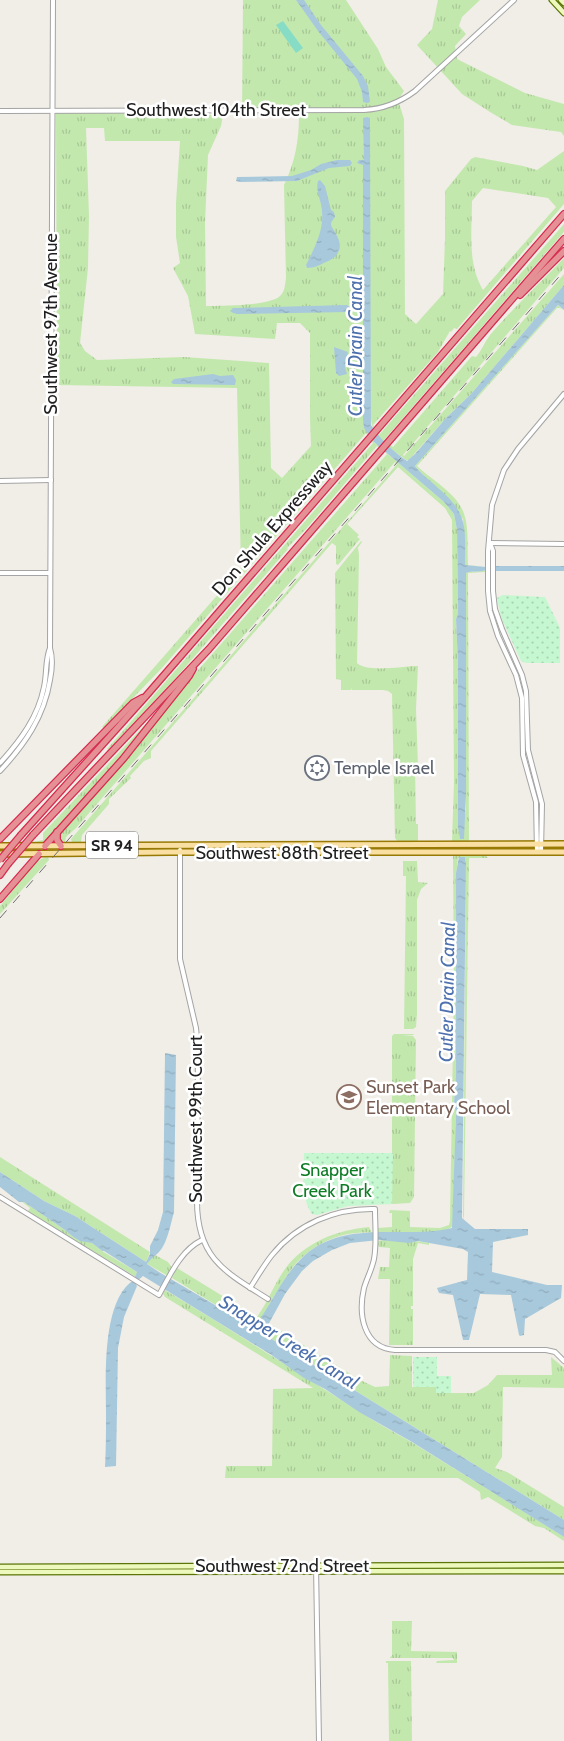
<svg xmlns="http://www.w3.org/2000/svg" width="564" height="1741" font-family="Cabin,sans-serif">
<defs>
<pattern id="grass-tufts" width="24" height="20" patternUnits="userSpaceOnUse" patternTransform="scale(1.25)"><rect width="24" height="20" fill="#c3e8ae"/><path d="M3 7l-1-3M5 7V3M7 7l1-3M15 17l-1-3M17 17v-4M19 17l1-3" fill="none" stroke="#a7c795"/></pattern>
<pattern id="park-dots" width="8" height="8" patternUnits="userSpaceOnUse" patternTransform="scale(1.25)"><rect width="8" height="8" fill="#c5f8d0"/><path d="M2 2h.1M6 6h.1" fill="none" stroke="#a9d4b2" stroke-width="1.8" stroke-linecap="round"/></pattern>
<pattern id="water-ripples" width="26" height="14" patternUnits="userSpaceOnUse" patternTransform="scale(1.25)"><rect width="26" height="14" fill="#a8c9dc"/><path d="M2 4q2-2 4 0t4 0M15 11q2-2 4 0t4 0" fill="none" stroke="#90acbc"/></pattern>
</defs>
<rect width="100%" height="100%" fill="#f0eee6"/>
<g fill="url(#grass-tufts)" fill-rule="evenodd">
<path d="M243,0H346L378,49L386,67L404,91L398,100L404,119L405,314L416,324L443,294L445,239V191L471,159L475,157L523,166L537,170L564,151V204L457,329L454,328L451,332L450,331L438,352L373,425L379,435L564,224V232L384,440L393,447L472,356L476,357C482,350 484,343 490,335C513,308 539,284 564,258V268L403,455L404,456L564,274V285L471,394L446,418L409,460H406C393,450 372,437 371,419L366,429L374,442L444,502L454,514L457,530L458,613L456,619L458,664V814L460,839L466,810V573C471,570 480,573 486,570L485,572L468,573L469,841H452L454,782L452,520L445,508L398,467L347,524L359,535L357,537L360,539L338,565L336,564V546L332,543L151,751V758L144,761L130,776L131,778L109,799V804L82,835L81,842H72L71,839L381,483L397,464L395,462L76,828L66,837L65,842L59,840V833L179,692L387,454L377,446L306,529L287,548L288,549L174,680L108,750L107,749L373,443L366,433L162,668L104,728L102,727L241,568L237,388L57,385L56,112L223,115L221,126L208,155L205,223L206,306C221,306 270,306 280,296C285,292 285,284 286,278L284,185C295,163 299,140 299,116L242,115ZM86,128H104L105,141H180L176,203V237L180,263L173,268L188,296L195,334L275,339L277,323H300L310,333V419L311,446L282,478L271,468L269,363L184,357L97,360L85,351L80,343L88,268L89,216ZM483,188L548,198L556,207L483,290C467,263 472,231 472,201Z"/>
<path d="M438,0H480L462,17L459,26L466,34L455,46L457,59L525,93L564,104V136L561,132L512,125L490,112L462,94L417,45L432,29Z"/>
<path d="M558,305L564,311L560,308H557L417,466C433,481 460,495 465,517C469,532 467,550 468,565L486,567L465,565L463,519L415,466Z"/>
<path d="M361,541L362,542L357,549L358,548L359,555L357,663C367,673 403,666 418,666L416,709L418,766H415L416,824H418V841H397L395,838L392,694L388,691L383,690H352L351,688V690H341V680L336,679L335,573Z"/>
<path d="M157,712L144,731L47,842H34L43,840V833Z"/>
<path d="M453,856H486L488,858H469L464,1216L463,1220L466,863L465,857L458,858L456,876V1072L454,1103L456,1113L453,1226C443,1236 394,1232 377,1233L378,1228L392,1227V1213H389L390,1210L410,1211V1227L440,1228L449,1225L450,1221L454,984Z"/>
<path d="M48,857L49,860L0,914V906L33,866L41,859Z"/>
<path d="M403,861H417L418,882L428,883L421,889L417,900V1014L416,1027L413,1029H404L406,876H403Z"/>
<path d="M394,1034H413L414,1035L402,1036H413L416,1040L414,1197L410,1203L392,1204V1036Z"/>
<path d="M0,1157L150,1252L146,1262L75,1216L44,1201L0,1172Z"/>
<path d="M21,1201L24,1202L65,1230L72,1236L92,1243L102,1251L137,1272L136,1277L30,1213L28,1211L30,1208Z"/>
<path d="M369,1227L372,1233C342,1230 309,1245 291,1270C284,1279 279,1290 272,1300C267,1308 261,1322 253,1328L172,1278L177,1268L257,1317C268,1302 274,1284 285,1269C305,1242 337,1230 369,1227Z"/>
<path d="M377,1241C393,1239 413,1240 429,1243V1245L418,1243L413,1259V1306H411V1309H413V1345H389L390,1279H378L380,1267H389L390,1248L379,1247Z"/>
<path d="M155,1255L168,1262L173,1269L168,1276L147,1264L152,1256Z"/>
<path d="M165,1290C230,1329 293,1369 357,1410C375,1422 394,1432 413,1443C463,1474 514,1505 564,1537V1541L544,1528L535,1526L488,1497L481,1500L480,1492L458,1478H225L226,1466H272L273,1389L313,1388L165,1297L163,1294Z"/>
<path d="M268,1323L360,1380L375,1387L389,1386L390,1355L412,1356V1387H436L437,1393H474L488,1385L497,1375H552L551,1357L564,1368V1388L503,1387L502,1457L495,1468L507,1472L564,1507V1520L262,1333Z"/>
<path d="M392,1621H412L411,1651L457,1652V1663H436L437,1661L454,1660L453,1658H390V1657L392,1656Z"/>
<path d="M386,1661H411L412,1741H389L388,1663H386Z"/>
</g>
<g fill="url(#park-dots)">
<path d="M503,595L545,597L560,628V663H526L521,661L501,617L497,598Z"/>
<path d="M304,1153H393L392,1204L348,1206L317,1215L312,1214C300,1196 304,1174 304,1153Z"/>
<path d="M413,1357H437V1376H451V1393H436V1387H413Z"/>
</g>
<path fill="#87dcc6" d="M283,21L303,48L296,53L276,25Z"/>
<g fill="url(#water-ripples)">
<path d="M296,0H304L321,25L363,76L368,86L370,102L367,103L363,102L362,92L357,79L318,31Z"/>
<path d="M367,117L370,118V121L371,425C380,439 393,451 407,461L415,454L446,418L471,394L564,285V310L558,305L415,466C421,474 431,481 438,488C469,514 465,528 465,565L486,567V570C480,573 471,570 466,573V795L464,839H460L458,827V664L456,619L458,613L457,530L454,514L444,502L374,442L364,428L363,420V314L357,309L363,303V165L357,163L359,160H364L363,118Z"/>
<path d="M337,160H350L352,163L350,166L329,168L297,181L240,182L236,181L237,177L292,176L311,170L321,164Z"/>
<path d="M320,180L325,186L331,210L334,212L335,217C334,218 331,222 331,224C331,227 335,231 336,234C344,247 339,257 326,262C320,265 314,268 307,268L306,265C314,249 324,230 322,212C322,202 315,190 318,181Z"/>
<path d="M347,305L352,308L349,312L237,314L233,313L230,311L233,308H237Z"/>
<path d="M334,347L348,352L345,367L347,374L339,376L336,373Z"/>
<path d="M213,374L220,376L233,375L236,380L235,385L173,384L171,382L174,379Z"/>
<path d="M496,566H564V571H496L495,567Z"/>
<path d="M459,857H465L466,864L462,1218L475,1229H528V1235L493,1242L492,1272L547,1285H562L561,1298L525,1319L524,1335L520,1336L519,1335L511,1295L480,1294L469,1340H463L453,1295L439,1293L437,1288L467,1280L468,1252L463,1249L418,1241L409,1243L379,1240L350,1243L332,1250L313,1261L302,1271L285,1294L267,1327L262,1333L564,1520V1537L412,1442L359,1412L325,1389L304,1378L270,1354L143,1276L135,1283L137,1286L124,1317L118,1348L116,1466L105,1467C106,1449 106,1432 106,1414C106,1379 101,1300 134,1280L137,1272L104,1251H102L92,1243L80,1241L72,1236L65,1230L24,1202H19L0,1187V1172L44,1201L75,1216L146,1262L150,1254V1246L158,1230L163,1212L165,1053L176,1055L174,1212C171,1223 167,1244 159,1252C154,1257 152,1257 147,1264L159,1272L254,1328C257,1325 259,1321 262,1316C274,1298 284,1276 300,1260C341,1217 402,1240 452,1228L456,1114L454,1103L456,1072V873Z"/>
</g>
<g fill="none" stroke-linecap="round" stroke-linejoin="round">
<defs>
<g id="tertiary">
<path d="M0,111L364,110C384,109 399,103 415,91L514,0"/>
<path d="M0,481L51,480"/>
<path d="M490,543L493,551V591L495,609L502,629L522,675L526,691L528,750L542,804L541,852"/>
<path d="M490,543L564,544"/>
<path d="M0,573H50"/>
<path d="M0,763C21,740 38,717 44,687C47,674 45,660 50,648L53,0"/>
<path d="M0,771C25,744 44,717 50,680C52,670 53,658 50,648"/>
<path d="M180,850V959L196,1028L198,1047L197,1201C197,1258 225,1272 268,1299"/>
<path d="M537,852L536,802L523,755L522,698L516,675L498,636L490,611L488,591V551L492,505L504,470L518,449L564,394"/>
<path d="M0,1197L159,1295C170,1275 181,1250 202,1240"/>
<path d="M250,1288C257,1277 264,1265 272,1255C297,1224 335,1208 375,1209C375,1225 377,1243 374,1259C372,1269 367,1278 364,1288C358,1314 363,1348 395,1350H546L555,1352L564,1361"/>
<path d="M316,1566L319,1741"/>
</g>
<g id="secondary">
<path d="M552,0L564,13"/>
<path d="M561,0L564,3"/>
<path d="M0,1567L564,1565"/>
<path d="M0,1572L564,1571"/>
</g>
<g id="primary">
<path d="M0,846L564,844"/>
<path d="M0,854L169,852H564"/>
</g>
<g id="motorway">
<path d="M520,295L564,251"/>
<path d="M57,832V840L61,846"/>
<path d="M21,835L146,696L564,214"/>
<path d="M33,835L209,649L564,239"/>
<path d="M0,839L133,703L142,698"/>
<path d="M45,846L123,759L189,676L193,669"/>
<path d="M0,875L8,864"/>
<path d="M0,899L39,854"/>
</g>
</defs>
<use href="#tertiary" stroke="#a4a4a4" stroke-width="6"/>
<use href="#secondary" stroke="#5b7508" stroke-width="7"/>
<use href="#primary" stroke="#977904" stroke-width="8"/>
<use href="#motorway" stroke="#d62b4f" stroke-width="8"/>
<use href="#tertiary" stroke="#fff" stroke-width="4"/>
<use href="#secondary" stroke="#edf8bc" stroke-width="4.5"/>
<use href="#primary" stroke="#f9dfa2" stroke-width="5"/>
<use href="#motorway" stroke="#e59095" stroke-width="5.5"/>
<path stroke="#6e6e6e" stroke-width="1" stroke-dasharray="10 10" stroke-linecap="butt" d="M0,918L564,271"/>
<defs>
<g id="motorway-bridge">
<path d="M0,860L21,835"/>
<path d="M8,864L33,835"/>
</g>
</defs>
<use href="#motorway-bridge" stroke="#d62b4f" stroke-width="8" stroke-linecap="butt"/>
<use href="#motorway-bridge" stroke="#e59095" stroke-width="5.5"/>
</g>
<defs>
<symbol id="synagogue-ring" viewBox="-11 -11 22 22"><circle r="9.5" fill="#fff" stroke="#6b7280" stroke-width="1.5"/><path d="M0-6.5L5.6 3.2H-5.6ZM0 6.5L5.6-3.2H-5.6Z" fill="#6b7280"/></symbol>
<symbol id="school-ring" viewBox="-11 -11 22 22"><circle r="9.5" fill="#fff" stroke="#8d6e63" stroke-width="1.5"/><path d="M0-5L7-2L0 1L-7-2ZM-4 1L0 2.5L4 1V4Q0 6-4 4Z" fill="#8d6e63"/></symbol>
</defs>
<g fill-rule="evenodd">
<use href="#synagogue-ring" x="303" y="754" width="28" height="28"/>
<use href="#school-ring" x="335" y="1083" width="28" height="28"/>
</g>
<g text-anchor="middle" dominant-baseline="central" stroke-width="5" stroke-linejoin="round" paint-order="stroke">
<rect fill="#fff" stroke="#636363" stroke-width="1" x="86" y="831.5" width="52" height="27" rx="4"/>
<g font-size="16" font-weight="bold" fill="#202020">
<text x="112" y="845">SR 94</text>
</g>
<g font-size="18" fill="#202020" stroke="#fff">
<text x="216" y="110">Southwest 104th Street</text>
<text transform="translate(51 324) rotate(-90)">Southwest 97th Avenue</text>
<text transform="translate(272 528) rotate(-49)">Don Shula Expressway</text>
<text x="282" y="853">Southwest 88th Street</text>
<text transform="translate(196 1119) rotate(-90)">Southwest 99th Court</text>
<text x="282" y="1566">Southwest 72nd Street</text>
</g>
<g font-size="18" fill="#5b616d" stroke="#fff" text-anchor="start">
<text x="334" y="768">Temple Israel</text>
</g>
<g font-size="18" fill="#785e54" stroke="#fff" text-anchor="start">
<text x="366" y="1087">Sunset Park<tspan x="366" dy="21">Elementary School</tspan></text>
</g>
<g font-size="18" fill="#0f7c26" stroke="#fff">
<text x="332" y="1170">Snapper<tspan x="332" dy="21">Creek Park</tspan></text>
</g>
<g font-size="19" font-style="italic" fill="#4e71ad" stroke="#fff">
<text transform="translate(355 346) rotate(-90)">Cutler Drain Canal</text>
<text transform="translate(447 992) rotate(-89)">Cutler Drain Canal</text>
<text transform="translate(289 1342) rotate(32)">Snapper Creek Canal</text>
</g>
</g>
</svg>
